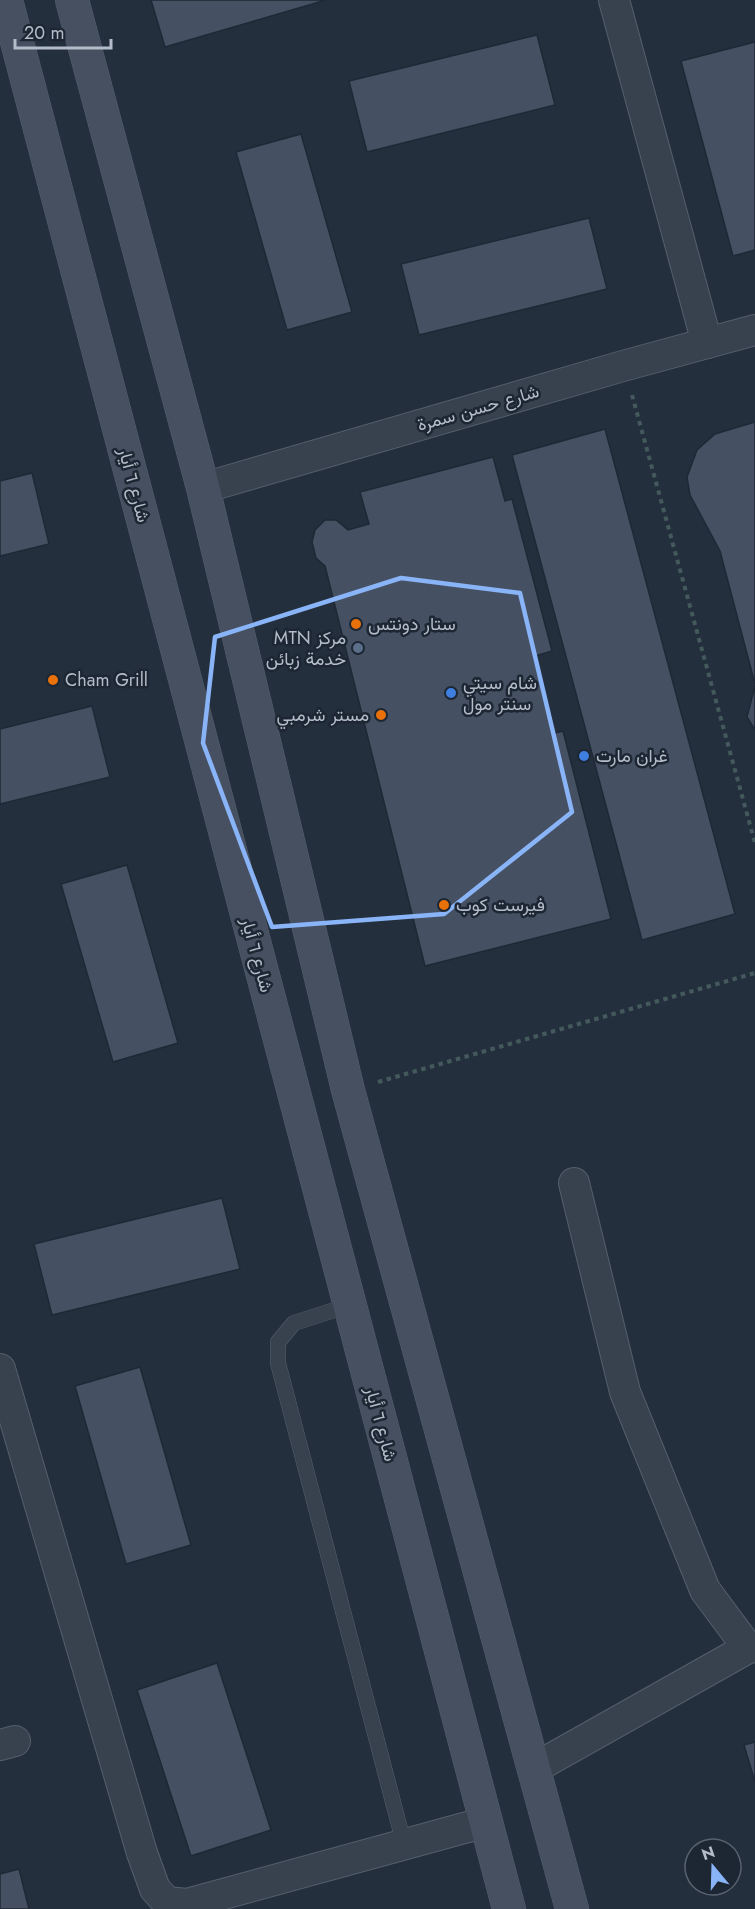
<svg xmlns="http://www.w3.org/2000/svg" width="755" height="1909" font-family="Jost,Vazirmatn,sans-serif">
<rect width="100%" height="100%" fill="#242f3e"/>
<g fill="#455162" stroke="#1f2835" stroke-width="1.5">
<path d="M151,0H326L165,47Z"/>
<path d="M537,35L555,105L367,152L349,81Z"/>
<path d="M755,42V250L733,256L681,61Z"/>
<path d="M301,134L352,312L287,330L236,152Z"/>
<path d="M589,218L607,289L419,335L401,264Z"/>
<path d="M755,422V684L720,551L690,495L687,477L697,450L715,434Z"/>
<path d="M605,429L735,914L642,940L512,455Z"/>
<path d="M493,457L505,501L512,499L552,651L535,656L555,733L563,731L611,919L425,966L325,566L316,558L312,542L315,530L325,520H336L348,530L369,524L360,492Z"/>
<path d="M32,473L49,544L0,556V481Z"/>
<path d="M755,686V730L747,717Z"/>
<path d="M92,706L110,777L0,804V729Z"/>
<path d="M127,865L178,1043L113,1062L61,884Z"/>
<path d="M222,1198L240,1269L52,1315L34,1244Z"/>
<path d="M140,1367L191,1545L126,1564L75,1386Z"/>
<path d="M217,1663L271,1830L191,1856L137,1690Z"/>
<path d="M755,1742V1782L744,1745Z"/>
<path d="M19,1869L29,1909H0V1874Z"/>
</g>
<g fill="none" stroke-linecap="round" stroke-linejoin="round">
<defs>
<path id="lane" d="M350,1305L294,1323L278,1342V1363L404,1844"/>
<g id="street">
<path d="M614,0L707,343"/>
<path d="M203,488L623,366L755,330"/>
<path d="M574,1183L625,1392L705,1590L748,1648"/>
<path d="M0,1369L142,1853L155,1889L167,1902L187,1904L486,1822"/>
<path d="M0,1745L15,1741"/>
<path d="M533,1769L748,1648L755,1647"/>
</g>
<g id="secondary">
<path d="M6,0L509,1909"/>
<path d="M72,0L203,488L348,1090L572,1909"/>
</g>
</defs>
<use href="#lane" stroke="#565f6c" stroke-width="16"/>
<use href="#street" stroke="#565f6c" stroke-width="32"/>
<use href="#secondary" stroke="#565f6c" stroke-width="34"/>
<g stroke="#44595c" stroke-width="4" stroke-dasharray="4.5 4.5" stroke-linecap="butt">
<path d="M632,395L755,843"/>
<path d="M378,1082L755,973"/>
</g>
<use href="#lane" stroke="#38414e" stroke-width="15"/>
<use href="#street" stroke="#38414e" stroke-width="30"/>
<use href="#secondary" stroke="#465061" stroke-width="33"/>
</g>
<path fill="none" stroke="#8ab4f8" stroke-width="4.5" stroke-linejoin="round" d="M401,578L520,593L572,812L444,914L272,927L203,743L215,637Z"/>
<g fill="#e8710a" stroke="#1d2633" stroke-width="2">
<circle cx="356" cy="624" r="6"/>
<circle cx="53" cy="680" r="6"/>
<circle cx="381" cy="715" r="6"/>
<circle cx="444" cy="905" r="6"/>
</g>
<circle fill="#5c6f8a" stroke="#1d2633" stroke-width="2" cx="358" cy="648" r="6"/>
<g fill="#3f7fe0" stroke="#1d2633" stroke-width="2">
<circle cx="451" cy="693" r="6"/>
<circle cx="584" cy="756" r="6"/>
</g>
<g text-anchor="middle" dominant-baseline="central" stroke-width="5" stroke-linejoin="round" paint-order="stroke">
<g font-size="18" fill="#b4bcc9" stroke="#1d2633">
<text transform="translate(478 408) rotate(-16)">شارع حسن سمرة</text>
<text transform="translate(134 485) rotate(75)">شارع ٦ أيار</text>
<text transform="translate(257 955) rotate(75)">شارع ٦ أيار</text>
<text transform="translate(381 1424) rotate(75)">شارع ٦ أيار</text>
</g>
<g font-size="18" fill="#b4bcc9" stroke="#1d2633" text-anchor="start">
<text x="368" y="624">ستار دونتس</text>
<text x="346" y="638" text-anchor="end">MTN مركز<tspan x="346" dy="21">خدمة زبائن</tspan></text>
<text x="65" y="680">Cham Grill</text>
<text x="463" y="683">شام سيتي<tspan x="463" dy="21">سنتر مول</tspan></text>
<text x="369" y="715" text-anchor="end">مستر شرمبي</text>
<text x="596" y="756">غران مارت</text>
<text x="456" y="905">فيرست كوب</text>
</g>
</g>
<g transform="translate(713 1867) rotate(341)"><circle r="28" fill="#1d2633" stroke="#59626f" stroke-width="1.5"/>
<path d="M0-4.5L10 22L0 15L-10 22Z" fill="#8ab4f8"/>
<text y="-9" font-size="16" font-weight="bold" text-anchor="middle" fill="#b4bcc9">N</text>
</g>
<path d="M15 39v9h96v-9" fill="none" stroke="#b4bcc9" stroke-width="3"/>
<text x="24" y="39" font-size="18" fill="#b4bcc9" stroke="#1d2633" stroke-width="4.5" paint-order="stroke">20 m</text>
</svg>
